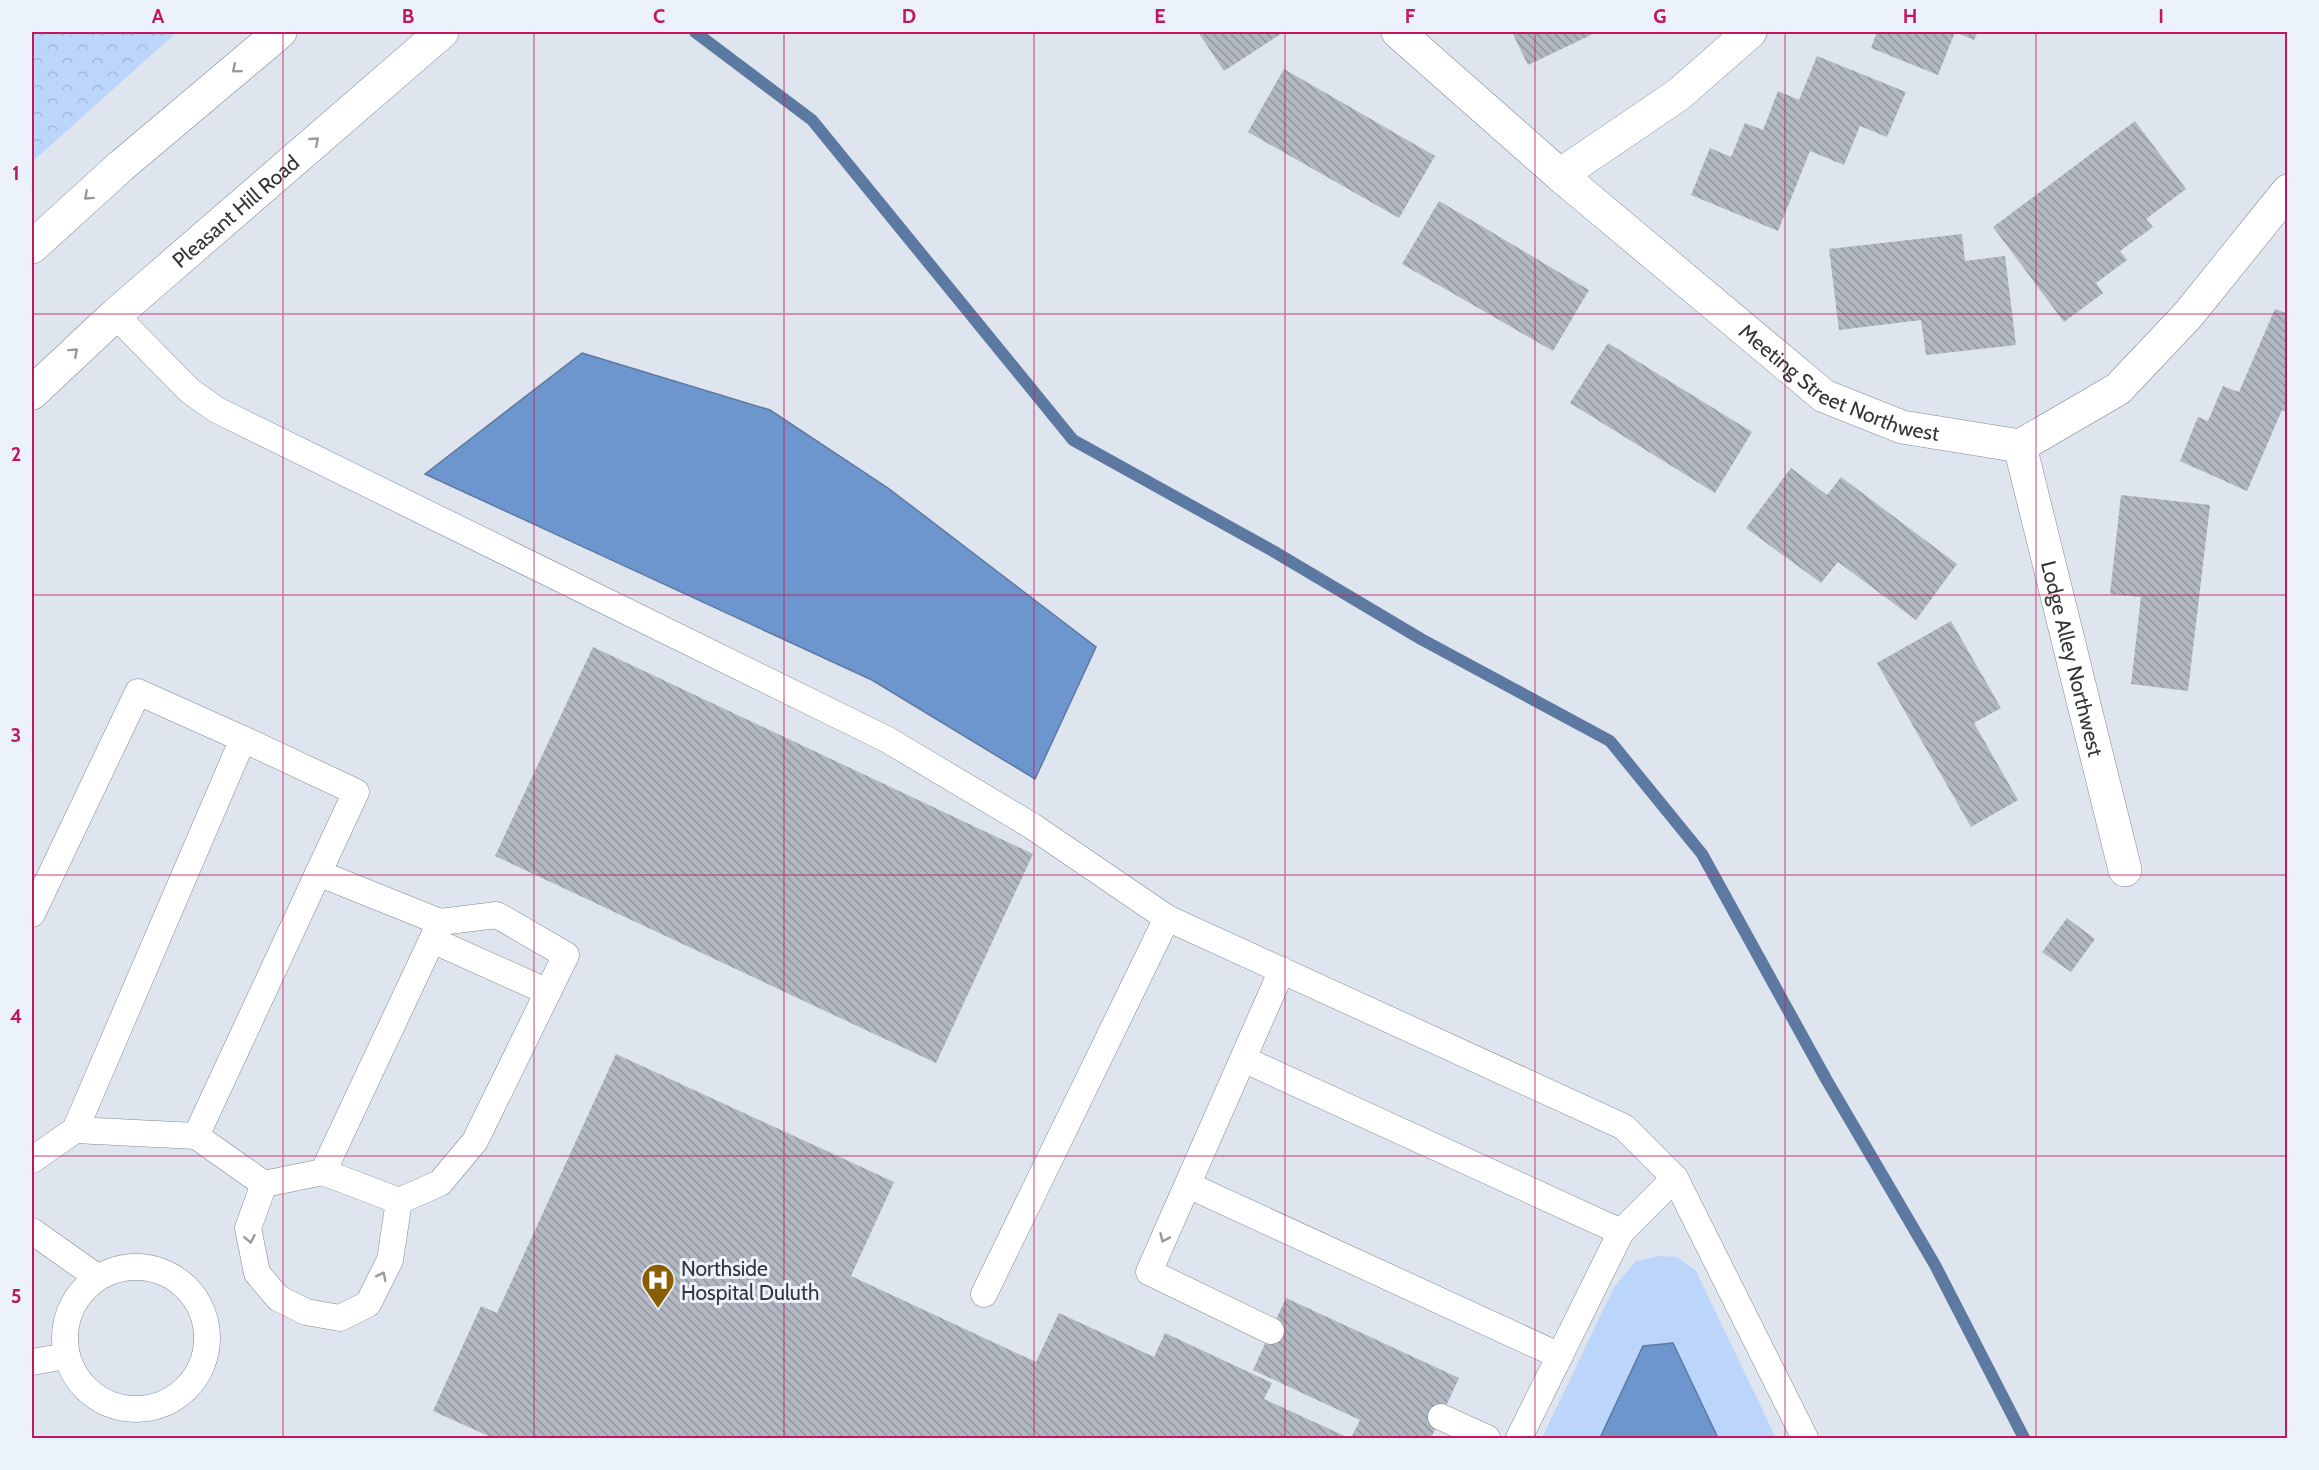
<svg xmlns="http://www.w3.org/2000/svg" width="2319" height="1470" font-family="Cabin,sans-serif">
<defs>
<pattern id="park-crowns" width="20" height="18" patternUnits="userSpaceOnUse" patternTransform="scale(1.5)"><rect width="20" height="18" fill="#bcd6fb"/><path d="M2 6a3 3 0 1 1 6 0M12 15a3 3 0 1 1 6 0" fill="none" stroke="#a2b8d8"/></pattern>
<pattern id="building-back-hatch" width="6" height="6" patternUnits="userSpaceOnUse" patternTransform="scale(1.5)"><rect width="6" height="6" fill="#b2b8c2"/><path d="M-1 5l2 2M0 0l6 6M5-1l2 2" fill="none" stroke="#91969f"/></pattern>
</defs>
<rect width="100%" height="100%" fill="#dee5ef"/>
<path fill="#bcd6fb" d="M1659,1256L1677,1257L1696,1271L1776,1438H1542L1614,1287L1636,1261Z"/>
<path fill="url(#park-crowns)" d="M32,32H177L32,162Z"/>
<g fill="#6e96ce" stroke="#5c79a1" stroke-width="1.5">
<path d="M582,353L770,410L888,488L1096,647L1035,779L872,680L425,474Z"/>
<path d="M1673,1343L1718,1438H1600L1643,1346Z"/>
</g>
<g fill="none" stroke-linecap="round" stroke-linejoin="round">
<path stroke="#5c79a1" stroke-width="12" d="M695,32L812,120L1073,440L1273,551L1421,639L1610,741L1702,854L1826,1079L1935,1265L2024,1438"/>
</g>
<g fill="url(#building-back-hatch)">
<path d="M1198,32H1284L1224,71Z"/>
<path d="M1512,32H1590L1591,35L1528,65Z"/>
<path d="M1877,32H1978L1974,40L1955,32L1938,75L1871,48Z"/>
<path d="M1817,56L1906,92L1887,137L1860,126L1844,165L1810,151L1778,231L1691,195L1710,148L1731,157L1745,123L1763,130L1778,91L1799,100Z"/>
<path d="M1284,69L1435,156L1399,218L1248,132Z"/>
<path d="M2135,121L2186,189L2146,219L2153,227L2120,251L2127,260L2096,283L2103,293L2064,322L1993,227Z"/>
<path d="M1439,201L1589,290L1553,351L1402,264Z"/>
<path d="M1962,234L1965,261L2005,256L2016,345L1926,355L1921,320L1839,330L1829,249Z"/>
<path d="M2275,309L2288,314V413L2282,410L2247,491L2180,461L2198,417L2208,421L2223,386L2239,392Z"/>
<path d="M1608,343L1752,432L1715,493L1570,403Z"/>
<path d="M1791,468L1827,495L1841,477L1957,564L1916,620L1838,562L1821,583L1746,528Z"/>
<path d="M2121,495L2210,505L2188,691L2131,684L2141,597L2110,594Z"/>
<path d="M1951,621L2001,708L1974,723L2018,800L1971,827L1877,663Z"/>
<path d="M593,647L1033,854L936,1063L495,856Z"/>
<path d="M2067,918L2095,939L2071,972L2042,952Z"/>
<path d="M616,1054L894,1182L851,1276L1036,1362L1059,1313L1154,1357L1165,1333L1272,1383L1264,1399L1349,1438H493L433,1411L481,1306L497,1313Z"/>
<path d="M1286,1298L1459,1378L1431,1438H1351L1360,1420L1253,1370Z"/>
</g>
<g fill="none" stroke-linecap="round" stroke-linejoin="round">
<defs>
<g id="lane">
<path d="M115,315L190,391L217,410L888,740L1032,826L1167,918L1624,1127L1675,1178L1805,1438"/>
<path d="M32,914L138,692L243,739L75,1130L32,1160"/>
<path d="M432,940L548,992"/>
<path d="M1243,1059L1621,1232"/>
<path d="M75,1130L196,1136L356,792L243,739"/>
<path d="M196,1136L264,1184L323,1172L432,940L440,922L318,873"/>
<path d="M323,1172L399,1201L440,1183L475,1141L566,955L497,915L440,922"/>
<path d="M264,1184L248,1228L257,1273L278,1298L306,1312L340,1318L368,1304L390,1260L399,1201"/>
<path d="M1188,1185L1560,1356"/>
<path d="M32,1231L97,1277"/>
<circle cx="136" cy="1338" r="71"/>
<path d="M984,1294L1167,918"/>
<path d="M1271,1331L1149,1272L1282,970"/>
<path d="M32,1362L66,1356"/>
<path d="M1441,1417L1487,1438"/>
<path d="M1519,1438L1621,1232L1675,1178"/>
</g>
<g id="street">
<path id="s1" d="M1398,32L1560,175L1824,396L1902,427L2020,446L2118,389L2188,315L2288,191"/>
<path d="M1560,175L1678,95L1750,32"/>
<path id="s2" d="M2020,446L2125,870"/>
</g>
<g id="highway">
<path d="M32,247L121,166L280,32"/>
<path id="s3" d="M32,393L115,315L442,32"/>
</g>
</defs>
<use href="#lane" stroke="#828991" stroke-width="27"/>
<use href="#street" stroke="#828991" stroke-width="34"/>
<use href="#highway" stroke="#828991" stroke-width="34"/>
<use href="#lane" stroke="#fff" stroke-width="26"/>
<use href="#street" stroke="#fff" stroke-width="33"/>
<use href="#highway" stroke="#fff" stroke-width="33"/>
</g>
<defs><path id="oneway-chevron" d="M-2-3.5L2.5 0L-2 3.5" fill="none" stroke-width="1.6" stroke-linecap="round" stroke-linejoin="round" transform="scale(1.5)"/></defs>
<g stroke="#999a9c">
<use href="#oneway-chevron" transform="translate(236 69) rotate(140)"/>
<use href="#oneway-chevron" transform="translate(315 141) rotate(-41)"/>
<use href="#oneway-chevron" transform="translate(88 196) rotate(138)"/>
<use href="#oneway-chevron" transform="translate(74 352) rotate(-42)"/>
<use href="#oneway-chevron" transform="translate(1164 1238) rotate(114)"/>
<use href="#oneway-chevron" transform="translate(250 1239) rotate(79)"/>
<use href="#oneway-chevron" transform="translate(382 1276) rotate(-63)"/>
</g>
<path fill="none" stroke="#c2185b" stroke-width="1.5" stroke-opacity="0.55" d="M283,32V1438M534,32V1438M784,32V1438M1034,32V1438M1285,32V1438M1535,32V1438M1785,32V1438M2036,32V1438M32,314H2288M32,595H2288M32,875H2288M32,1156H2288"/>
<defs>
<symbol id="hospital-pin" viewBox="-11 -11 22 30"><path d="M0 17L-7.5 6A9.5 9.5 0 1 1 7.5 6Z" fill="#8a5e00" stroke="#ebf2fc"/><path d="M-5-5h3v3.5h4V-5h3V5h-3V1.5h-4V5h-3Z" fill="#fff"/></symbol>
</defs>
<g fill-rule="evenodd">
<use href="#hospital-pin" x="639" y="1261" width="38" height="52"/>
</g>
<g text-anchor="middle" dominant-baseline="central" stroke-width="6" stroke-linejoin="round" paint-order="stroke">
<g font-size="21" fill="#333539" stroke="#ebf2fc">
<text stroke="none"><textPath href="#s3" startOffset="273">Pleasant Hill Road</textPath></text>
<text stroke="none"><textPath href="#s1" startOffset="568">Meeting Street Northwest</textPath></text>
<text stroke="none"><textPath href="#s2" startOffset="219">Lodge Alley Northwest</textPath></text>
</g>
<g font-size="21" fill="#333539" stroke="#ebf2fc" text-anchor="start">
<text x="681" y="1268">Northside<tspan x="681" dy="24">Hospital Duluth</tspan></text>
</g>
</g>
<rect width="2319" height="1470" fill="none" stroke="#ebf2fc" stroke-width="66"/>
<rect x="33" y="33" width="2253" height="1404" fill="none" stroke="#c2185b" stroke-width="2"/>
<g font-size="20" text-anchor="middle" font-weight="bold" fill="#c2185b">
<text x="158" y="23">A</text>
<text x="408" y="23">B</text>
<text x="659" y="23">C</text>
<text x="909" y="23">D</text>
<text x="1160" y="23">E</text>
<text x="1410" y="23">F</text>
<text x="1660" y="23">G</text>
<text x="1910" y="23">H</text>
<text x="2161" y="23">I</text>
<text x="16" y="180">1</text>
<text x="16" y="461">2</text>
<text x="16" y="742">3</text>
<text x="16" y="1023">4</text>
<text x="16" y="1303">5</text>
</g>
</svg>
